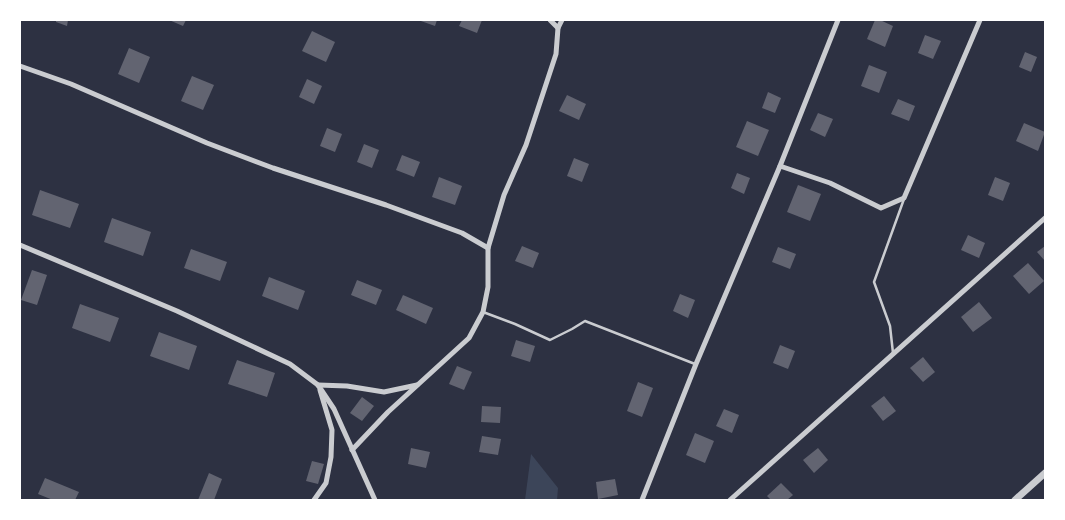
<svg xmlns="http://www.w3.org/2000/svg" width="1065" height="520" font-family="Mulish,sans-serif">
<rect width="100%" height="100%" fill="#2d3142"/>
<path fill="#3c4559" d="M531,454L558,488L557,500H525Z"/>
<g fill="#626471">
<path d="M56,20H68L67,26L56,22Z"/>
<path d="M169,20H186L183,26Z"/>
<path d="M418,20H437L435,26Z"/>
<path d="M462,20H482L477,33L459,26Z"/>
<path d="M875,20H880L893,26L885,47L867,39Z"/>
<path d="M312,31L335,42L326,62L302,51Z"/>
<path d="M925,35L941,41L933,59L918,53Z"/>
<path d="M129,48L150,57L139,83L118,74Z"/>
<path d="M1025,52L1037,57L1031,72L1019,67Z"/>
<path d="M869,65L887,72L879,93L861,86Z"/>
<path d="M192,76L214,85L203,110L181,101Z"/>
<path d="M307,79L322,86L314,104L299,97Z"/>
<path d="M768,92L781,98L775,113L762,108Z"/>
<path d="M567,95L586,104L579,120L559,111Z"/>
<path d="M898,99L915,106L909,121L891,114Z"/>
<path d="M818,113L833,119L825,137L810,130Z"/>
<path d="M747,121L769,130L758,156L736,147Z"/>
<path d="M1024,123L1045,132L1038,151L1016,141Z"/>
<path d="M327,128L342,134L335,152L320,146Z"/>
<path d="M364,144L379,150L372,168L357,162Z"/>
<path d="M402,155L420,162L414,177L396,170Z"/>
<path d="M574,158L589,164L582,182L567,176Z"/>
<path d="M737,173L750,178L744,194L731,188Z"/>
<path d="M439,177L462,186L455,205L432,197Z"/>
<path d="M995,177L1010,183L1003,201L988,195Z"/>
<path d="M798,185L821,194L810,221L787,212Z"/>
<path d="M40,190L79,204L70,228L32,215Z"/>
<path d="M112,218L151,232L143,256L104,242Z"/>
<path d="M968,235L985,243L979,258L961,250Z"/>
<path d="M522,246L539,253L533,268L515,261Z"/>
<path d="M1045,246V261L1037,252Z"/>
<path d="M778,247L796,254L790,269L772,262Z"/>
<path d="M191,249L227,262L220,281L184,268Z"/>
<path d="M1028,263L1044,281L1029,294L1013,276Z"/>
<path d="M32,270L47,275L37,305L21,300Z"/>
<path d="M269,277L305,291L298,310L262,296Z"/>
<path d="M357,280L382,290L376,305L351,295Z"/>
<path d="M680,294L695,300L688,318L673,311Z"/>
<path d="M403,295L433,308L426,324L396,310Z"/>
<path d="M979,302L992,318L973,332L961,317Z"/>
<path d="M80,304L119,318L110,342L72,328Z"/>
<path d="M159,332L197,346L189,370L150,356Z"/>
<path d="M516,340L535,346L530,362L511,356Z"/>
<path d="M780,345L795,351L788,369L773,363Z"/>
<path d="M923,357L935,372L923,382L910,368Z"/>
<path d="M237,360L275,373L267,397L228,384Z"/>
<path d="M457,366L472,372L464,390L449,384Z"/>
<path d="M638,382L653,388L642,417L627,411Z"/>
<path d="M884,396L896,411L883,421L871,406Z"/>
<path d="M362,397L374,406L362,421L350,413Z"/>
<path d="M482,406L501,407L500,423L481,422Z"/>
<path d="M724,409L739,415L732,433L716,426Z"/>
<path d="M695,433L714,441L705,463L686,455Z"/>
<path d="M482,436L501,439L498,455L479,452Z"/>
<path d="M411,448L430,452L426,468L408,464Z"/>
<path d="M818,448L828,460L814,473L803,460Z"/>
<path d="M312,461L324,464L318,484L306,481Z"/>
<path d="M209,473L222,479L214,500H198Z"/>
<path d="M45,478L79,492L75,500H53L38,494Z"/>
<path d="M615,479L618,495L598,499L596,482Z"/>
<path d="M781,483L793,495L787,500H771L767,496Z"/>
</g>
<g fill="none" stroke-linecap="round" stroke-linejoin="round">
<g stroke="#caccd0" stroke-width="2.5">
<path d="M483,312L515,324L550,340L572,329L585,321L695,364"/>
<path d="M893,353L890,326L874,282L904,199"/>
</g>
<g stroke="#caccd0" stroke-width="5">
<path d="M550,20L558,28"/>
<path d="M20,66L71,84L207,143L273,168L386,205L462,233L488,248"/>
<path d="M780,166L830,183L881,208L904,198L980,20"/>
<path d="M20,245L177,311L290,364L318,385L334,409L375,500"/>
<path d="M318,385L347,386L384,392L417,385"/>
<path d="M352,450L388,412L469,338L483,312L488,287V248L504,195L526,145L556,54L558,28L562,20"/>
<path d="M314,500L326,483L331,457L332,430L320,390"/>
<path d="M642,500L696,364L780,166L838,20"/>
<path d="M730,500L1045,218"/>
</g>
<path stroke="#caccd0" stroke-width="7" d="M1015,500L1045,473"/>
</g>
<rect width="1065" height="520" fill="none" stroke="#ffffff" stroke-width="42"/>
</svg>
